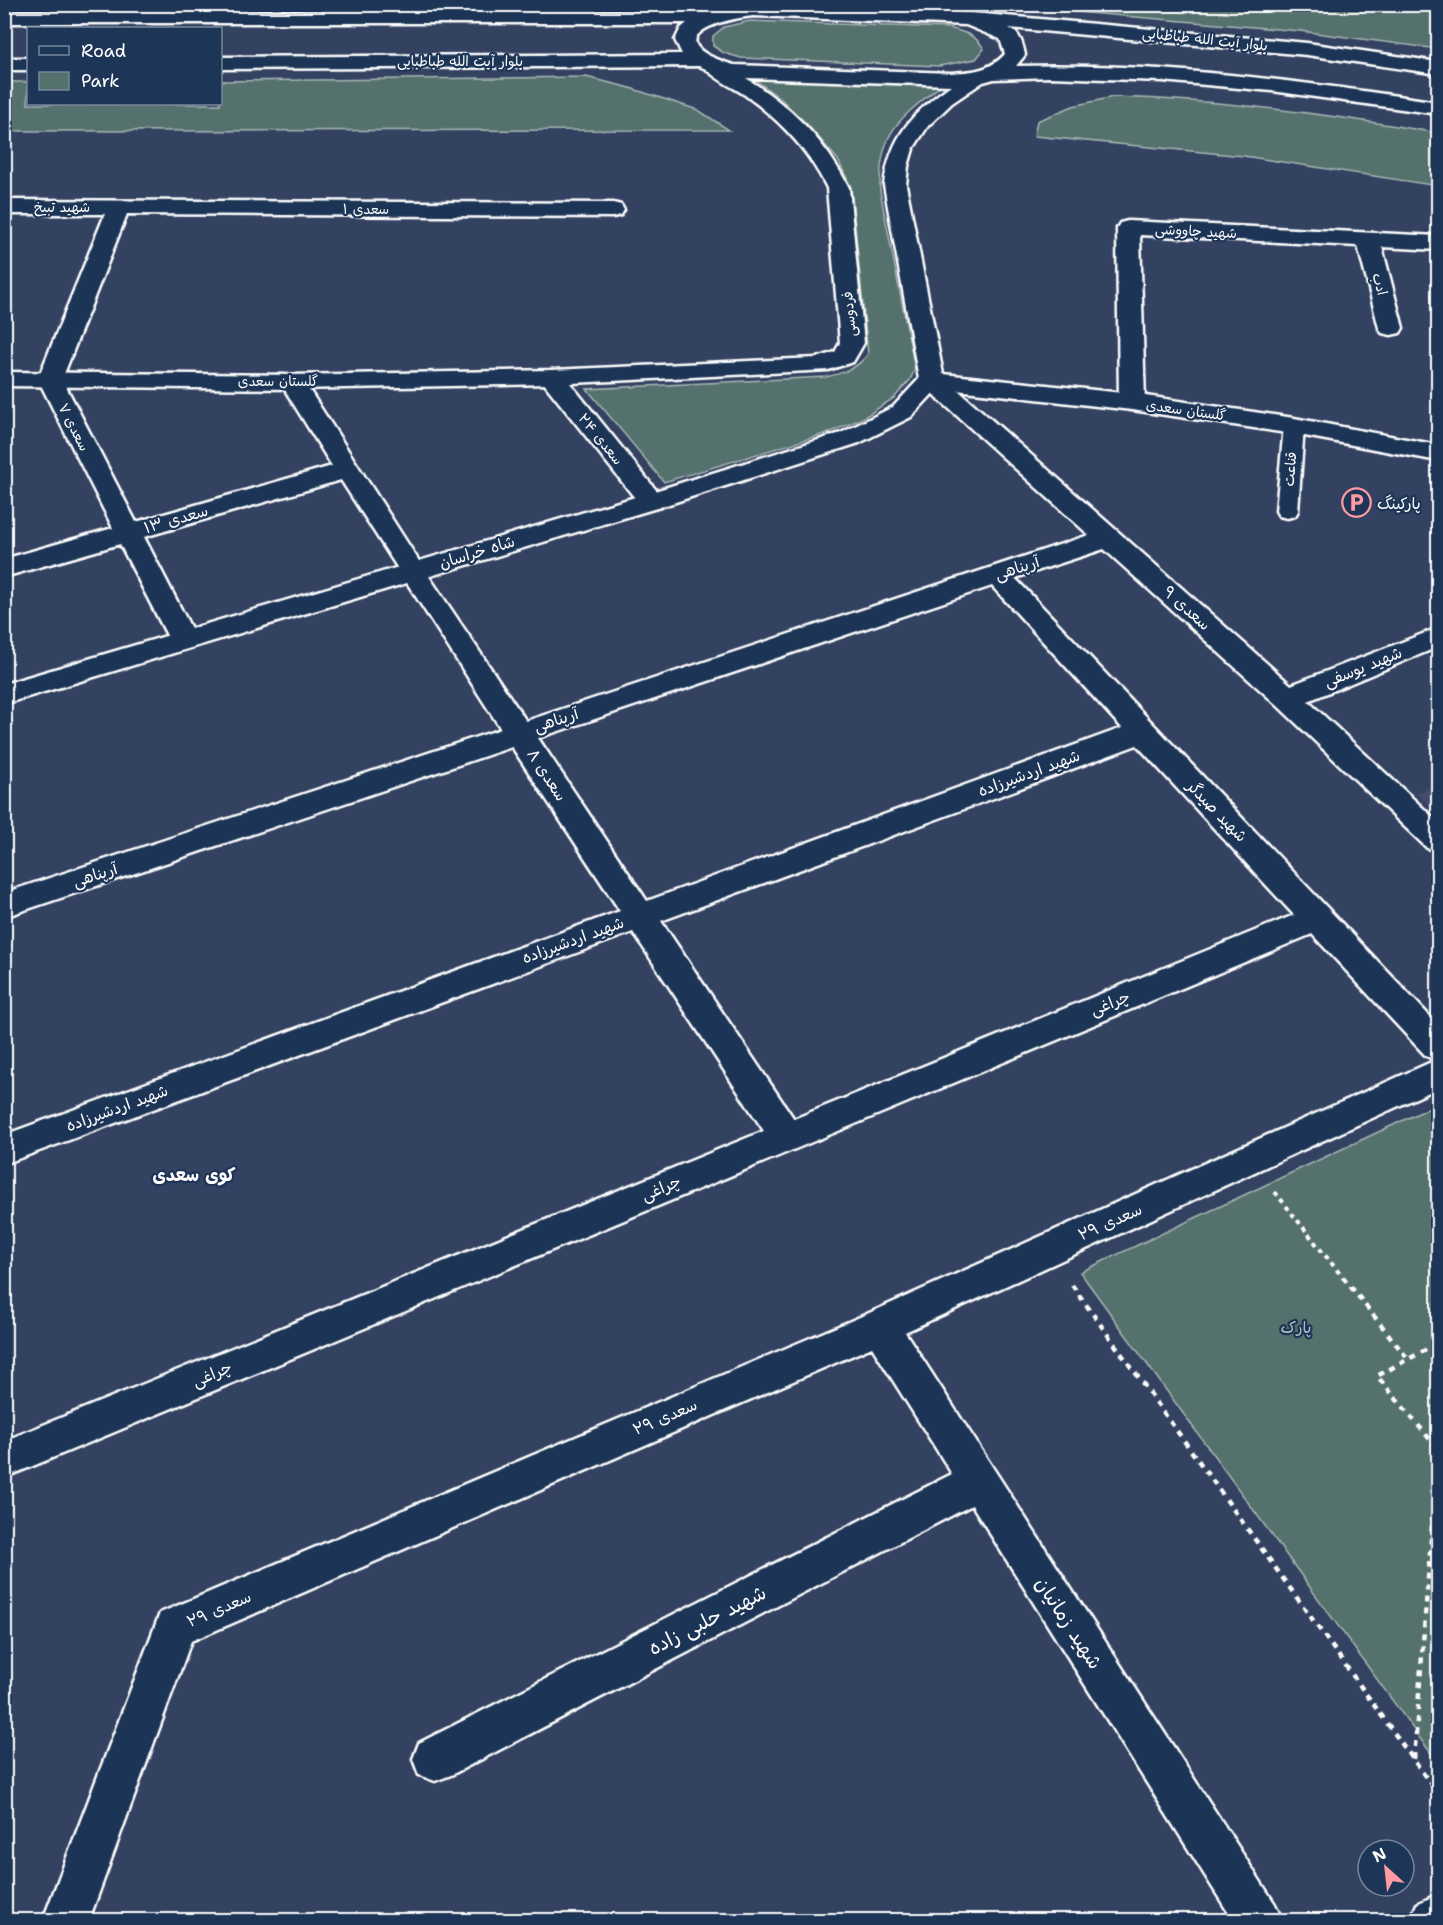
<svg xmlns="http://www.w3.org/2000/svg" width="1443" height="1925" font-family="'Shantell Sans','Playpen Sans Arabic',sans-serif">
<rect width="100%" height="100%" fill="#344261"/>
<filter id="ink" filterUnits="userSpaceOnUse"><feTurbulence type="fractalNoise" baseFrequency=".0167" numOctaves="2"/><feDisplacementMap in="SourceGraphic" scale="12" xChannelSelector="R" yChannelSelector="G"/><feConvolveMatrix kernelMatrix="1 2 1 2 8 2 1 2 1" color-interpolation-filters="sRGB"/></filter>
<g filter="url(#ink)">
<path fill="#444c68" d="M1438,783V813L1416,793Z"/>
<g fill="#54716e" stroke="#aab8b6" stroke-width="1.5">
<path d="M995,5H1438V49L1300,31Z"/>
<path d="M750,21L948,28C963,32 976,34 984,49L976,59L939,66L741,58L724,53L713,46V36L724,27Z"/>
<path d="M586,77L627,87L698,110L729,130L5,131V82H28V104H220L221,81Z"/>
<path d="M754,79L940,86C897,121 879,132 880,191L915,369L910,380L894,398L863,418L831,432L664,482L587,389L826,377C843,373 857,369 868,354L851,187L838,160L807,124L781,99Z"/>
<path d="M1113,97C1223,100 1330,114 1438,133V186L1244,156L1034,136L1037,121L1073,106Z"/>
<path d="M1438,1104V1763L1080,1272Z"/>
</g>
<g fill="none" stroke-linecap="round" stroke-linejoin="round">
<defs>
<path id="lane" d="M1294,420L1301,422L1304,426L1298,511L1295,516L1287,518L1279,516L1276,511L1284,426L1287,422Z"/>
<g id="street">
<path d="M4,200L613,203L621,205L624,210L621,215L613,217L127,214L62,379L136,522L332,466L280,382L283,377L292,375L301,377L424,569L526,721L1089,535L923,385L920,380L923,375L932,373L941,375L1291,685L1438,628V647L1308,701L1438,822V851L1427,848L1277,705L1104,549L1015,578L1438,1025V1088L905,1332L1275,1904L1282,1920H1233L972,1505L451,1775L435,1781L419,1775L413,1759L419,1743L952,1474L872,1347L191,1641L89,1920H43L160,1613L867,1314L1436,1060L1426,1056L1312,934L4,1478V1441L764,1131L633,932L4,1164V1135L620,911L512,747L4,917V893L501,729L341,480L144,537L197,640L193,647L183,649L173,647L120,544L4,577V559L113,528L38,379L105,214H4ZM992,586L1122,728L647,901L538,738ZM1137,745L1294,915L794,1119L661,921Z"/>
<path d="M1128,221L1438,236V250L1382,247L1403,328L1400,333L1391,335L1382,333L1379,328L1358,246L1140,235L1145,402L1141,407L1132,410L1123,407L1119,402L1117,228L1120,223Z"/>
<path d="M552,370L561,372L660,495L664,501L660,507L651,509L642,507L543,382L540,377L543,372Z"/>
</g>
<g id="secondary">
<path d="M749,4L932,10L984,14L1307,43L1438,62V74L1307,55L1009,28C1020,33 1023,44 1025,55L1016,66C1158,62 1298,81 1438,102V114L1272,91L1162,81L1050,77L994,79L983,82L952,103L928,126L913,149L908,166L906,185L943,374L1132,394L1294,418L1438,445V461L1294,434L1132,410L938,388L911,417L859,443L660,507L4,704V684L642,495L841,433L893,407L919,379L884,185C890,137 912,113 951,85L746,78C791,107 825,140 849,188L864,343L853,362L828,370L552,384L292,389L4,386V372L292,375L552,370L817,358L835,352L840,343L827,188C808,149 780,120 745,95C733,87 717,80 706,69L699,66L220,69V57L682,54L675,40L681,28L687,23H4V11H711ZM753,16L966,25L1000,39L1005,54C990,71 971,72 951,73L734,65C660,43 707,21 753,16Z"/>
<rect x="4" y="58" width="24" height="12"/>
<path d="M1438,1894V1920H1410L1417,1904Z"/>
</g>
</defs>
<use href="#lane" stroke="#fff" stroke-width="5"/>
<use href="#street" stroke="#fff" stroke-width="5"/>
<use href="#secondary" stroke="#fff" stroke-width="5"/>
<path stroke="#fff" stroke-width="4" stroke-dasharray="4.5 4.5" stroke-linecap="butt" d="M1275,1192L1344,1279"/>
<g stroke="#fff" stroke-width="4.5" stroke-dasharray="6 6" stroke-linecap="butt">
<path d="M1343,1277L1408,1359"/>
<path d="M1072,1285L1438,1794"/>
<path d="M1414,1759L1438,1449L1377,1376L1431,1347L1438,1355"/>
</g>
<use href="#lane" fill="#1d3557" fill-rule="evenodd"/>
<use href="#street" fill="#1d3557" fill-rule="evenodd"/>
<use href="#secondary" fill="#1d3557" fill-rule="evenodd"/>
</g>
</g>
<defs>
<symbol id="parking-ring" viewBox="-11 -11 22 22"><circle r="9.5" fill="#1d3557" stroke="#ff9aa2" stroke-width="1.5"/><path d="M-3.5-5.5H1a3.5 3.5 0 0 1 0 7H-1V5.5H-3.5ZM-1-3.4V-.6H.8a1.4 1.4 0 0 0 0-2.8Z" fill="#ff9aa2"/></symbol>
</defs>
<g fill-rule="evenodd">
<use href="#parking-ring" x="1340" y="486" width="33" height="33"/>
</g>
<g text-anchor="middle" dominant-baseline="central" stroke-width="4.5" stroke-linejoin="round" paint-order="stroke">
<g font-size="14" fill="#fff" stroke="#1d3557">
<text transform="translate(1205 39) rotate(6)">بلوار آیت الله طباطبایی</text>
<text x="460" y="61">بلوار آیت الله طباطبایی</text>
<text x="62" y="207">شهید تبیخ</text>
<text x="366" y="209">سعدی ۱</text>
<text transform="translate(1196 231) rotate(3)">شهید چاووشی</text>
<text transform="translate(1380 284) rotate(75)">ادب</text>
<text transform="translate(849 314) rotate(-95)">فردوسی</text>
<text x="278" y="381">گلستان سعدی</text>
<text transform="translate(1186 410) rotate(8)">گلستان سعدی</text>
<text transform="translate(74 427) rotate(63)">سعدی ۷</text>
<text transform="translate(601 439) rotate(51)">سعدی ۲۴</text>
<text transform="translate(1290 469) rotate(-85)">قناعت</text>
</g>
<g font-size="16" fill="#fff" stroke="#1d3557" text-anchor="start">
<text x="1377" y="503">پارکینگ</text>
</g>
<g font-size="16" fill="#fff" stroke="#1d3557">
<text transform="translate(176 519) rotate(-16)">سعدی ۱۳</text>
<text transform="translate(477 552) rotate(-17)">شاه خراسان</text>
<text transform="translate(1017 568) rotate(-18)">آرپناهی</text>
<text transform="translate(1187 608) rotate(42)">سعدی ۹</text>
<text transform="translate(1363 667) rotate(-22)">شهید یوسفی</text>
<text transform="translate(556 720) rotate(-18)">آرپناهی</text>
<text transform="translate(1029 773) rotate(-20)">شهید اردشیرزاده</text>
<text transform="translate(547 775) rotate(57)">سعدی ۸</text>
<text transform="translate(1217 811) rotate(46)">شهید صیدگر</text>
<text transform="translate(95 875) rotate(-18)">آرپناهی</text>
<text transform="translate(573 940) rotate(-20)">شهید اردشیرزاده</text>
<text transform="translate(1110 1003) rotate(-22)">چراغی</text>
<text transform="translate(117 1108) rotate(-20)">شهید اردشیرزاده</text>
<text transform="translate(661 1188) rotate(-23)">چراغی</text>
<text transform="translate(1110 1222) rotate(-24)">سعدی ۲۹</text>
<text transform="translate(212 1374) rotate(-23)">چراغی</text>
<text transform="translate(665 1417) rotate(-23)">سعدی ۲۹</text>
<text transform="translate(219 1609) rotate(-23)">سعدی ۲۹</text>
</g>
<g font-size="16" fill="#b2bfbe" stroke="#1d3557">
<text x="1296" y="1327">پارک</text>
</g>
<g font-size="18" font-weight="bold" fill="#fff" stroke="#1d3557">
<text x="194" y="1175">کوی سعدی</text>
</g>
<g font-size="20" fill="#fff" stroke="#1d3557">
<text transform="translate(707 1620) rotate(-27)">شهید حلبی زاده</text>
<text transform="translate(1069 1623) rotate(57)">شهید زمانیان</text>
</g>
</g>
<rect width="1443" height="1925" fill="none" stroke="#1d3557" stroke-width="24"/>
<rect x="12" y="12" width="1419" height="1901" fill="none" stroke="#fff" stroke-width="2" filter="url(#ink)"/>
<rect x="27" y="27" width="195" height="78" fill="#1d3557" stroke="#77869a" stroke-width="1.5"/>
<rect x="39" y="46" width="30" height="9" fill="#1d3557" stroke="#77869a" stroke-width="1.5"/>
<text x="81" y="57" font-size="18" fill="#ffffff">Road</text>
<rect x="39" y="72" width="30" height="18" fill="#54716e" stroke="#77869a" stroke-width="1.5"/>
<text x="81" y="87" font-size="18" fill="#ffffff">Park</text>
<g transform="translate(1386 1868) rotate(333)"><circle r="28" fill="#1d3557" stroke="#77869a" stroke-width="1.5"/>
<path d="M0-4.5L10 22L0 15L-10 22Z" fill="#ff9aa2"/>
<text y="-9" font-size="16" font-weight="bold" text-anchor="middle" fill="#ffffff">N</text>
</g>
</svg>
